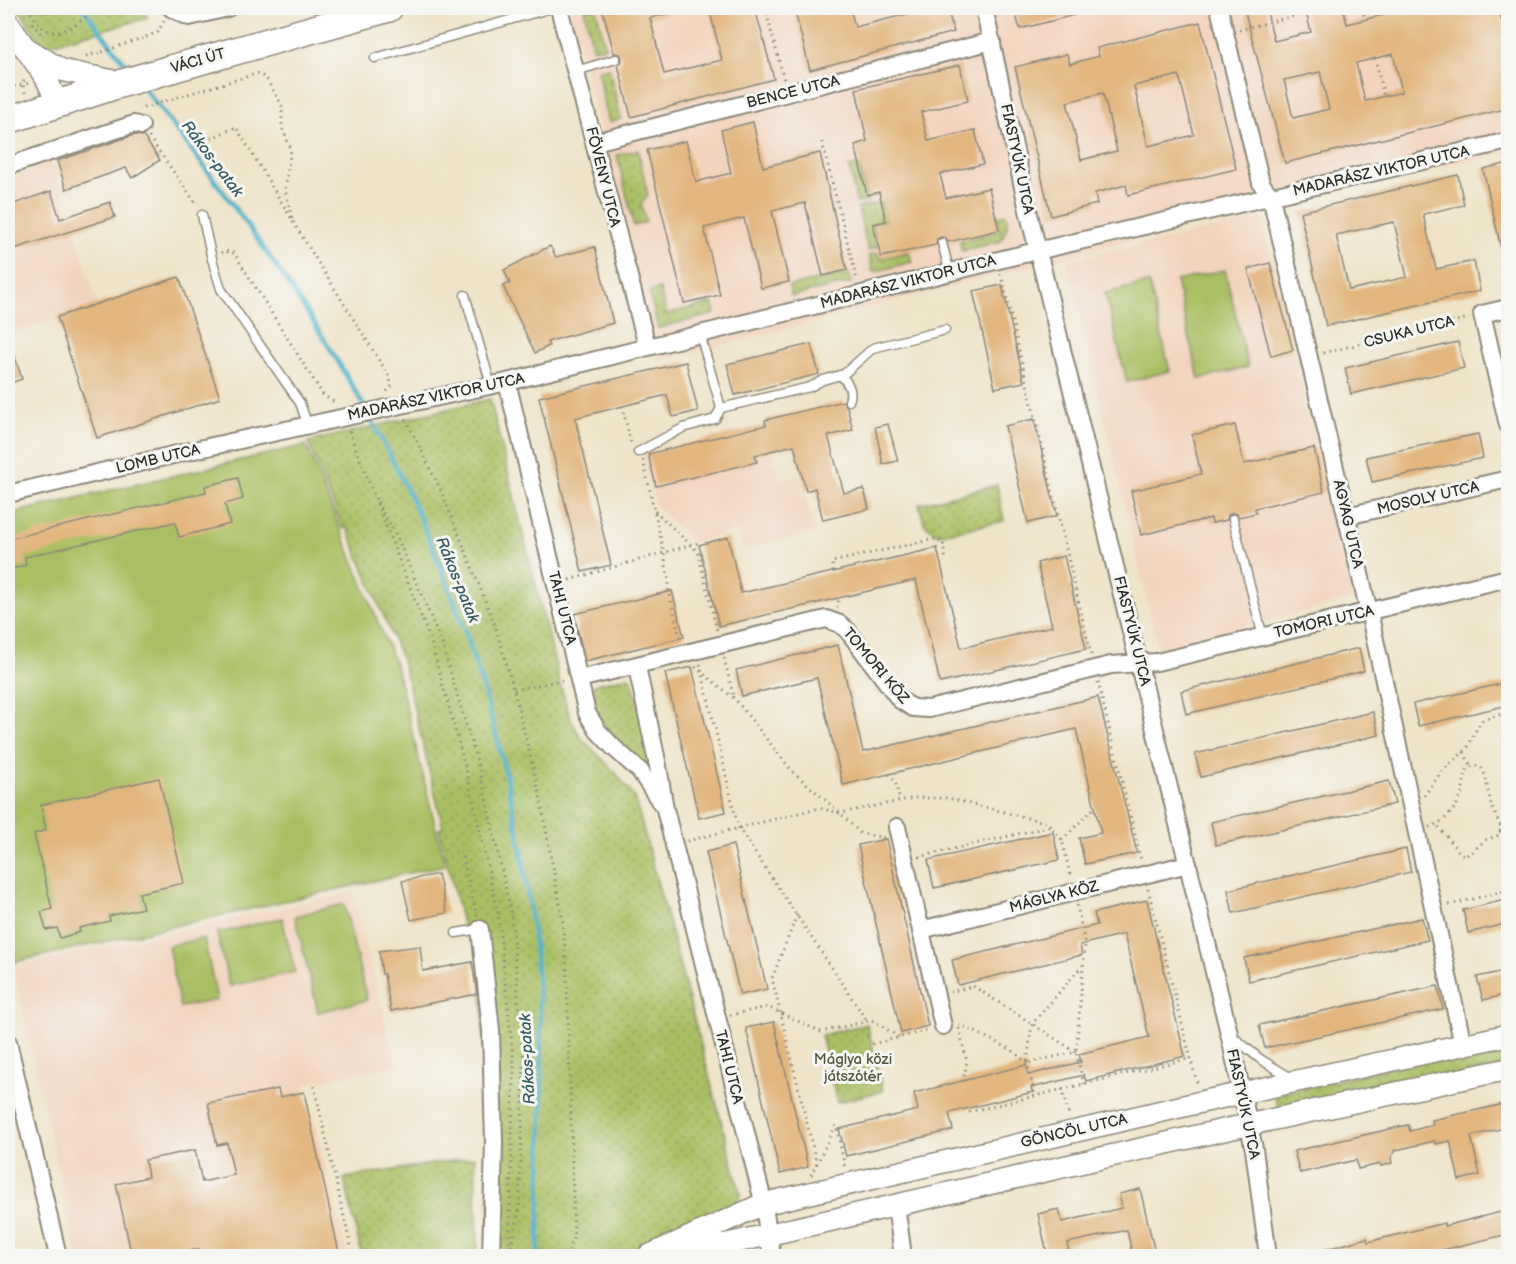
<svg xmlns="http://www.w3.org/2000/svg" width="1516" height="1264" font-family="'Balsamiq Sans',sans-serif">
<defs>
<pattern id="grass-dots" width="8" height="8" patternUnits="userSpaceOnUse" patternTransform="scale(1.5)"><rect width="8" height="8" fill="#aabf64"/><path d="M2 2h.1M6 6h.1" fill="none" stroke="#8b9b53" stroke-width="1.8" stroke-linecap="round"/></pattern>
</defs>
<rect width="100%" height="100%" fill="#f6f6f2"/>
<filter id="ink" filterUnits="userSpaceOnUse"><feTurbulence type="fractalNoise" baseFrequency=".0167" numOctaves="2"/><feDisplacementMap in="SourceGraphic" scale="12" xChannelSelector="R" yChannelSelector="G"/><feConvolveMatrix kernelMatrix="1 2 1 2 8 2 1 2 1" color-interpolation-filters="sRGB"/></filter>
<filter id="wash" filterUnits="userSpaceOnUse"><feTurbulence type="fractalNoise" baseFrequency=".008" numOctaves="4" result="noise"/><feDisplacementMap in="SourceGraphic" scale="24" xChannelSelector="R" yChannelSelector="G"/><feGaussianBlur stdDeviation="1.35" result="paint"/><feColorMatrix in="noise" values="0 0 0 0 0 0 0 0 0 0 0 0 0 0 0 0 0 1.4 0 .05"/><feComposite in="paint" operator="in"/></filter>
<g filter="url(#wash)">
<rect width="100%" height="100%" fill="#efe4c9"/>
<g fill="#f2d4be">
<path d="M570,8H1508V152L1280,202L657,362Z"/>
<path d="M52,161L98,303L57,316L56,319L8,335V176Z"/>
<path d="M1262,218L1354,599L1158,648L1067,260Z"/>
<path d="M752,428L770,444L779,480L800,475L815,532L743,549L738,531L693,542L655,506L643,453Z"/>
<path d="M352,892L396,1064L305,1085L348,1256H77L13,967Z"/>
</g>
<g fill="url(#grass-dots)" stroke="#6a7548" stroke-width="1.5">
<path d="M18,8H141L148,18L43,46Z"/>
<path d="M596,8L605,47L593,49L584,9Z"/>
<path d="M609,68L621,119L609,122L597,71Z"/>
<path d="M638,150L648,196L641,203L646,222L634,226L617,155Z"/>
<path d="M859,165L868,201L857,203L849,167Z"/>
<path d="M881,202L886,220L872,224L877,247L868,250L858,208Z"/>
<path d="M1006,214L1008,224L1001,241L962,251L960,241L1000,231L997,216Z"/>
<path d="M909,252L912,262L873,272L869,255L878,253L880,259Z"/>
<path d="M849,273L851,283L791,296L789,286Z"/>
<path d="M660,289L666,314L712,303L715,314L658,328L649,292Z"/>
<path d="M490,399L560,684L570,717L581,738L615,772L635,798L741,1195L733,1206L694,1223L632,1256H491L480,930L464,932L439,829L443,827L403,663L347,528H343L308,442Z"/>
<path d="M997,485L1004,521L937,535L924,523L919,504Z"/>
<path d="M627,677L632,679L653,766L646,768C623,746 592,724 592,688L596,684Z"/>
<path d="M867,1024L883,1091L837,1102L821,1035Z"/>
<path d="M1508,1040V1065L1279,1113L1275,1095Z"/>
<path d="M475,1157L478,1251L447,1256H362L344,1178Z"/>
</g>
<g fill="#aabf64" stroke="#6a7548" stroke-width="1.5">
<path d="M1225,270L1248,367L1199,379L1176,281Z"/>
<path d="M1149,283L1170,371L1127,382L1105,293Z"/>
<path d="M306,445L396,666L445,865L14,962L8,936V514Z"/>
<path d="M344,904L367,1000L318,1012L295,916Z"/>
<path d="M282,918L295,972L229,986L217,933Z"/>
<path d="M204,938L217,1000L180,1007L168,946Z"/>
</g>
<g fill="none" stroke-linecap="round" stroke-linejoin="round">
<g stroke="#4ab1c9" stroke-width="4.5">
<path d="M83,8L131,71"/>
<path d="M143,87C224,190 301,294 365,408"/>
<path d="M369,416C468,594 525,795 539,998C545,1084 541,1171 538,1256"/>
</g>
</g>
<g id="blocks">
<g fill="#e2b67f" fill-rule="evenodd">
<path d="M602,8H675V12L650,18L664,74L722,60L709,8H755L774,79L631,117L618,65L621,63L622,58L620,54L614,53Z"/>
<path d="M794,8H850L855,27L908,14L906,8H947L954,32L810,70Z"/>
<path d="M1014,8H1085L1086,12L1020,29Z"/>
<path d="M1244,8H1266L1274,41L1311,32L1305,8H1343L1347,24L1383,15L1381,8H1498L1503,25L1509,23V108L1285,163ZM1393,54L1402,92L1365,101L1356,63ZM1320,72L1329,109L1293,118L1284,80Z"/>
<path d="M1200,22L1236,169L1128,195L1126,185L1095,193L1097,204L1051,216L1015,67L1067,54L1070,64L1099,56L1097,48ZM1179,75L1194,135L1148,146L1134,86ZM1103,93L1117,151L1081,160L1067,102Z"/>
<path d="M960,65L968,101L921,112L928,141L975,130L983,164L940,174L946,198L989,188L999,230L948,242L946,238L941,237L937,239L936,245L881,257L873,224L886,221L879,192L867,195L855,145L867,141L856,89Z"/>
<path d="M753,122L763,167L820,153L847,270L823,276L805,203L772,211L789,282L761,288L744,218L704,228L720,295L684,303L647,150L686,141L696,182L731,173L721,130Z"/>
<path d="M134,135L143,136L160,160L132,178L126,168L66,189L57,161Z"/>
<path d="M1509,163V257H1503L1483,169Z"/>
<path d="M1458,175L1464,205L1423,214L1436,269L1474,261L1480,291L1326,326L1300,212ZM1394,222L1407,277L1349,290L1336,235Z"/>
<path d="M51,191L60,219L110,202L115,217L8,251V206Z"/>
<path d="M550,246L556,257L595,247L613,323L547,342L549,346L535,353L503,286L510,283L504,270Z"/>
<path d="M1270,263L1293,350L1271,356L1248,269Z"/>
<path d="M179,277L220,398L97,438L57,317Z"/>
<path d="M1002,285L1024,382L995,388L973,291Z"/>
<path d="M10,342L22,379L8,384V343Z"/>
<path d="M1458,342L1464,368L1351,394L1345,368Z"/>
<path d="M811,344L819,374L735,395L727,364Z"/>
<path d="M686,362L698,411L673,417L667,395L575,418L611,565L582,572L539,397Z"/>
<path d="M843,401L847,407L853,430L828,436L844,493L864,489L869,509L823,520L815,488L806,491L794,445L755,455L757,462L656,486L648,454L766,425L765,420Z"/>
<path d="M1034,419L1057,516L1028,523L1005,426Z"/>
<path d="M888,424L898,461L883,464L875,427Z"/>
<path d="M1235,425L1244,464L1314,448L1324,492L1255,508L1256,513L1239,517L1237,514L1232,513L1228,515L1227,520L1212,523L1211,518L1141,535L1131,491L1201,474L1192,435Z"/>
<path d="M1478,434L1483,458L1372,482L1366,457Z"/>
<path d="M238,478L243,499L225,504L230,524L179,537L175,522L25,557L26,565L8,570V539L206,492L205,486Z"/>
<path d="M728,537L741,593L937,548L961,648L1052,626L1037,563L1064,556L1086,649L940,683L916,580L719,626L699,545Z"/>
<path d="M672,591L684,637L585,661L574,614Z"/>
<path d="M838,645L863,752L1098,697L1137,853L1085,864L1079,838L1101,833L1076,729L843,785L817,678L742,696L736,670Z"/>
<path d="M1359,648L1364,671L1186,714L1181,691Z"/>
<path d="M692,667L726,812L699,818L665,673Z"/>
<path d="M1509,682V705L1418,726L1413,704Z"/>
<path d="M1373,712L1379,735L1201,777L1195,754Z"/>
<path d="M159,778L184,883L139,893L143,908L109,916L110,921L79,928L80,932L60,938L57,928L46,930L41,912L52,909L34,834L46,830L41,805Z"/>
<path d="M1389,781L1395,804L1216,845L1211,822Z"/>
<path d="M1053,832L1059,860L934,888L928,860Z"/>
<path d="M886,839L928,1026L901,1033L858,845Z"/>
<path d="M733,845L767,989L740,995L706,852Z"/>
<path d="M1406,849L1411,872L1233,913L1228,890Z"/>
<path d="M438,874L447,913L411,920L402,881Z"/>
<path d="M1509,899V923L1468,933L1463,910Z"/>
<path d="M1147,900L1185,1056L1086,1081L1084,1075L1031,1088L1033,1092L949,1113L953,1130L846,1156L839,1129L918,1110L914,1093L1026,1065L1028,1075L1081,1062L1079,1054L1149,1037L1124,934L1080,945L1082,955L958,985L952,960L1097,925L1094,913Z"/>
<path d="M1422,918L1428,940L1249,981L1244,958Z"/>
<path d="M420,946L423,971L472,962L477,994L391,1011L384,974H382L379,951Z"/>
<path d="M1509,970V994L1483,1000L1477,977Z"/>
<path d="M1438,986L1443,1009L1265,1048L1259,1025Z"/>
<path d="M774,1022L808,1167L780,1174L746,1028Z"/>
<path d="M278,1089L280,1097L304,1092L340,1257H201L199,1249L164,1257H132L116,1184L148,1177L145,1160L195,1150L202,1182L234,1175L227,1143L217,1145L208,1103Z"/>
<path d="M1509,1103V1127L1471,1136L1480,1175L1459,1180L1450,1141L1436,1144L1435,1141L1396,1150L1391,1158L1392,1163L1381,1166L1380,1164L1358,1169L1356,1160L1300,1173L1294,1151L1408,1125L1410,1131L1433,1125L1432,1120Z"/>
<path d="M1140,1189L1156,1257H1133L1127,1230L1067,1243L1070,1257H1048L1038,1214L1059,1209L1062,1222L1122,1208L1119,1194Z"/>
<path d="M1509,1210V1234L1413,1257H1316V1252L1367,1238L1368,1242L1444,1223V1226Z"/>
</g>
</g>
</g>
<g filter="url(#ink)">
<use href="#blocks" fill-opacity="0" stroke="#8d887a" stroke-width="1.5"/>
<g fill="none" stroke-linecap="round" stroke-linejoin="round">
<defs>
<g id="service">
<path d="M375,58L552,8"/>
<path d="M576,71L616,59"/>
<path d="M202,215L212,259L221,289L300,403L308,426"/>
<path d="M942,243L950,273"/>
<path d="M465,295L491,385"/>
<path d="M700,334L721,408L810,387L823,380L844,374L873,348L945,330"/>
<path d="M840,375C848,382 853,391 849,401"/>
<path d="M638,452L683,428L715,419L721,408"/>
<path d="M1233,519L1263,637"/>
<path d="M456,933L480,929"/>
<path d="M1232,1036L1260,1059L1293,1079"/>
</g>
<g id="minor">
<path d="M171,8L189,17L228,8"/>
<path d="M559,8L647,346"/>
<path d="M984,8L1028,210L1229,1033L1254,1149L1268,1256"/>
<path d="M1219,8L1261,183L1271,197L1369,612L1463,1045"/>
<path d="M595,142L992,41"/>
<path d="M8,166L134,124L141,126"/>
<path d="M1508,308L1482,314L1508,425"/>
<path d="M507,382L587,713L598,731L613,747L640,771L661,803"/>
<path d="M8,494L194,450L507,382L1011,257L1508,141"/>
<path d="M1347,516L1508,479"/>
<path d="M637,667L658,766L665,809L763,1201L772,1256"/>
<path d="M579,679L826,619L840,624L848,631L900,700L913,708L929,709L1111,665L1157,662L1508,578"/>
<path d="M897,827L943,1026"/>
<path d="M480,929L491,1030L494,1143L491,1256"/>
<path d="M921,930L1188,864"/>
<path d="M8,1042L58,1256"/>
<path d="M896,1205L903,1256"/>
</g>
<g id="tertiary">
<path d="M8,23L46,78L59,105"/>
<path d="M23,46L61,70L123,83"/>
<path d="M648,1256L763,1204L1201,1102L1508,1035"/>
<path d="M675,1256L1219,1131L1508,1069"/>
</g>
<g id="primary">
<path d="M171,69L389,8"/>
<path d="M8,120L123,83"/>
</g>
</defs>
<use href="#service" stroke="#8d887a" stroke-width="11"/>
<use href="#minor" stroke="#8d887a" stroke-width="20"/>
<use href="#tertiary" stroke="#8d887a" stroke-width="24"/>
<use href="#primary" stroke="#8d887a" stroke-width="30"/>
<g stroke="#8d887a" stroke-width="3" stroke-dasharray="1.5 4.5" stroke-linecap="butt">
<path d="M27,8C32,14 37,22 42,27C60,43 84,17 98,8"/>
<path d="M765,8L784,80"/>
<path d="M1362,8L1365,19"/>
<path d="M850,9L851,8"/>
<path d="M32,23L41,34"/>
<path d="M1239,30L1306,13"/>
<path d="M146,37L158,32L164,21"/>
<path d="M86,56L102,52"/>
<path d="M1375,58L1384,96"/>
<path d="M8,87L23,85L24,77"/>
<path d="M25,93L23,85L29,83"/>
<path d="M188,94L259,73L267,80L282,105V128L291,149L285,189L293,222L389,376L392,386L386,392"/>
<path d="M149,137L197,205"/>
<path d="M822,142L857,280"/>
<path d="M200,143L236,127L291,218"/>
<path d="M221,253L224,251L234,253L323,395L337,404"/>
<path d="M1001,274L1091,655"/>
<path d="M1323,353L1469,318"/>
<path d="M622,406L631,443"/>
<path d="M406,419L442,493L495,625L514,690L539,792L562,916L567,971L574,1236L567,1256"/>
<path d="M349,431L431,642L467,773L498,913L514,1066L509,1249"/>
<path d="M643,460L664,553L669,582V592L680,638"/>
<path d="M377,502L399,541L442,644L480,771L511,913L524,1065L519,1212L509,1256"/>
<path d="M655,511L698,552L717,631"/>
<path d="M833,572L832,562L934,539L943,542L946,561"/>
<path d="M569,580L701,542"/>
<path d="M837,608L839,598"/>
<path d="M724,658L734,698"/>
<path d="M700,664L738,827L867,1021"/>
<path d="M695,667L735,699L792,771L840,813L860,833L885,838"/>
<path d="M1098,682L1141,860"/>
<path d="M514,690L562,680"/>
<path d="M1464,752L1471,766"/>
<path d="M889,774L895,781L900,801"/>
<path d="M1424,796L1442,771L1467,749L1478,726L1483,720L1508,712"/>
<path d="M1429,827C1443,824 1458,807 1462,793C1464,785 1464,777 1467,769L1474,765L1481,767L1485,775L1491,805L1501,827L1499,835L1485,840L1472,852L1465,856L1459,852L1437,825"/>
<path d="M1500,831L1508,843"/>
<path d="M1062,840L1095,807"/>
<path d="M687,841L819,808L840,813L915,798H947L1048,823L1062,840L1071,878"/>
<path d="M461,851L477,916"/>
<path d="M919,857L1052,826"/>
<path d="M1148,889L1198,1087"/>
<path d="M1077,905L1085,945L1076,1052L1084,1084"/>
<path d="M1449,905L1508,890"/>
<path d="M797,915L772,978L817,1165"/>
<path d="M950,992L973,986L1076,1052L1027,1063L1032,1024L1082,966"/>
<path d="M730,1015L768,1007L821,1032L872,1020L899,1037"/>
<path d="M959,1024L1012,1050L1027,1063L1035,1095"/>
<path d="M959,1028L967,1062L963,1081"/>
<path d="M872,1044L929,1030"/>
<path d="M314,1086L353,1256"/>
<path d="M1062,1089L1069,1116"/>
<path d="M969,1112L1191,1058"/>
<path d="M811,1175L836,1125L845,1168"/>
</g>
<use href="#service" stroke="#fff" stroke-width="8"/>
<use href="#minor" stroke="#fff" stroke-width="16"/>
<use href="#tertiary" stroke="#fff" stroke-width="21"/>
<use href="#primary" stroke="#fff" stroke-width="27"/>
<defs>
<path id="primary-bridge" d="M123,83L171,69"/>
</defs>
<use href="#primary-bridge" stroke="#8d887a" stroke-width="30" stroke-linecap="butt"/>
<g stroke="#8d887a" stroke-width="3" stroke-dasharray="1.5 4.5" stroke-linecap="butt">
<path d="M102,52L146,37"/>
<path d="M143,108L188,94"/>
</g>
<use href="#primary-bridge" stroke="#fff" stroke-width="27"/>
</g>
</g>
<g text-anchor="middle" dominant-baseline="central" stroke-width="6" stroke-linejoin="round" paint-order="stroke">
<g font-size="15" fill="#2b2b2b" stroke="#f6f6f2">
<text transform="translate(198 61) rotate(-16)">VÁCI ÚT</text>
<text transform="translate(793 92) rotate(-14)">BENCE UTCA</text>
<text transform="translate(1017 159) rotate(78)">FIASTYÚK UTCA</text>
<text transform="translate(1381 171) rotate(-13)">MADARÁSZ VIKTOR UTCA</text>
<text transform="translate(603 177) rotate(76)">FÖVENY UTCA</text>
<text transform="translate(908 282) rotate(-14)">MADARÁSZ VIKTOR UTCA</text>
<text transform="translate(1409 332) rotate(-14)">CSUKA UTCA</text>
<text transform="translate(436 397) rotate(-12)">MADARÁSZ VIKTOR UTCA</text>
<text transform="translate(158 459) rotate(-13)">LOMB UTCA</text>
<text transform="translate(1428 498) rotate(-13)">MOSOLY UTCA</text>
<text transform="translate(1348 524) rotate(77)">AGYAG UTCA</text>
<text transform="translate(562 608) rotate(76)">TAHI UTCA</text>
<text transform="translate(1324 622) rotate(-13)">TOMORI UTCA</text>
<text transform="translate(1132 631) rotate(76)">FIASTYÚK UTCA</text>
<text transform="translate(876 666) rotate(50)">TOMORI KÖZ</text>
<text transform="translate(1054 897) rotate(-14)">MÁGLYA KÖZ</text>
<text transform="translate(729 1067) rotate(76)">TAHI UTCA</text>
<text transform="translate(1243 1104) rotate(78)">FIASTYÚK UTCA</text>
<text transform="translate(1074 1131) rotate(-13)">GÖNCÖL UTCA</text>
</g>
<g font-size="15" fill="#51573c" stroke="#f6f6f2">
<text x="853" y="1059">Máglya közi<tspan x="853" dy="17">játszótér</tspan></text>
</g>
<g font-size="16" font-style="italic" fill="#365a62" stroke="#f6f6f2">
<text transform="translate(212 159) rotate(53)">Rákos-patak</text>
<text transform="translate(457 580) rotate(68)">Rákos-patak</text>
<text transform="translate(528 1059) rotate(-93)">Rákos-patak</text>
</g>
</g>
<rect width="1516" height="1264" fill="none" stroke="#f6f6f2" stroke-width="30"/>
</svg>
